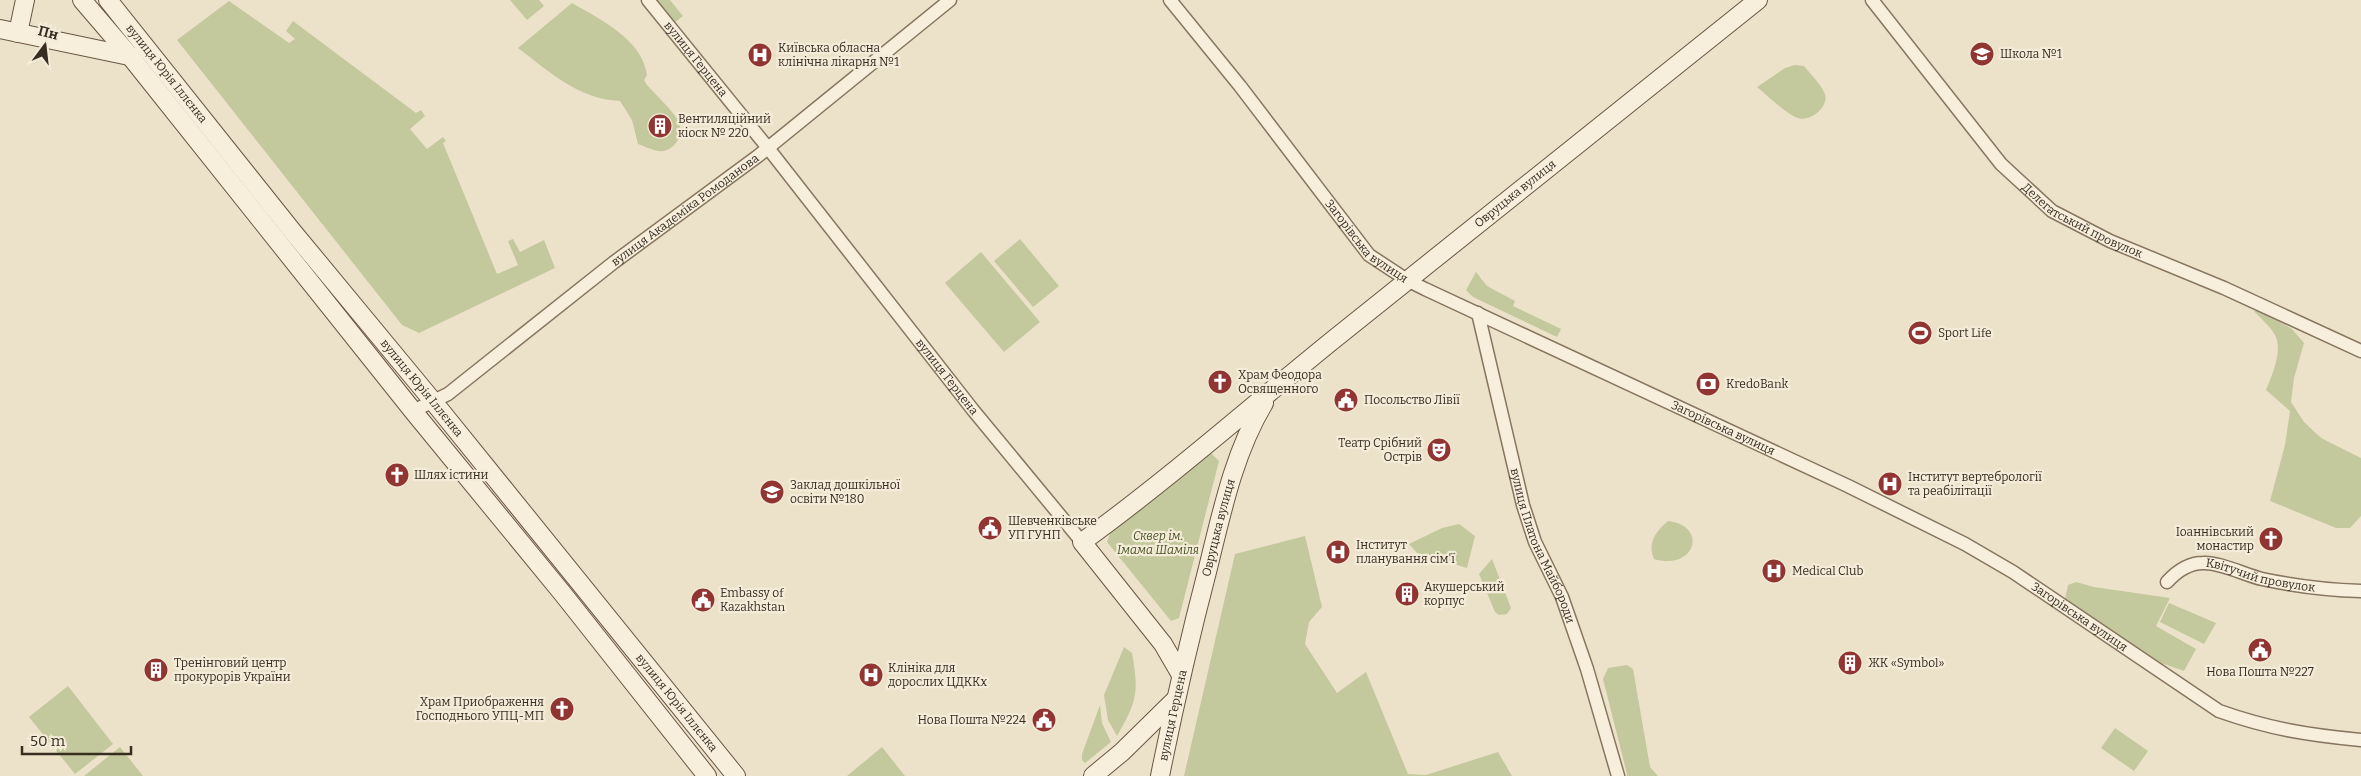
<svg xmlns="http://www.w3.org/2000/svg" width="2361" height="776" font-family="Bitter,serif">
<rect width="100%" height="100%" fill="#ece2c9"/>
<g fill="#c3c99d">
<path d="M510,0H539L544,6L527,20Z"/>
<path d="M656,0H670L683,16L674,23Z"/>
<path d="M229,1L289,43L295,39L286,31L293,21L416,113L421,110L425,116L410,129L427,149L443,137L446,141L443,143L497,274L518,265L508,241L513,239L520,252L544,240L555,268L419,333L402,325L177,40Z"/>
<path d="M572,3C601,20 642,39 647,75L644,80L647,85C657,96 670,108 678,120C685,132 677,148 664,151C655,152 646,147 638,144L632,120L620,101C578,99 550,72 518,48Z"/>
<path d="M1795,65L1804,66C1810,74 1821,84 1825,94C1829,107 1810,122 1798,118C1787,115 1767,95 1757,87L1785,68Z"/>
<path d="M1020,239L1059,286L1033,307L994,261Z"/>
<path d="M981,252L1040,322L1004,352L945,283Z"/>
<path d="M1476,272L1487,286L1515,301L1513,306L1561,329L1557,337L1473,297L1466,290Z"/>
<path d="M2259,310L2292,329L2304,343L2294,378L2291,402L2304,422L2321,438L2361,458V516L2350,528H2336L2270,501L2285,445L2290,411L2266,390C2272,375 2285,347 2273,332C2268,324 2260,318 2254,311Z"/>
<path d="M1211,453L1219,461L1179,618L1171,621L1107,542L1112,528Z"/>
<path d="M1668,521C1709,526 1695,571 1654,559C1647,543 1656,531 1668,521Z"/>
<path d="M1459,524L1475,536L1467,568L1417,553L1409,544L1442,528Z"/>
<path d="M1305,536L1322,607L1309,622L1305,644L1337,693L1366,672L1408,774L1426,775L1498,752L1512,776H1184L1235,554Z"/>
<path d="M1492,559L1511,608L1507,614L1499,615L1495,612L1479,574Z"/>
<path d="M2076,582L2094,587L2170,598L2156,626L2196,649L2184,671L2161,663L2065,599L2068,585Z"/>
<path d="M2169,603L2216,623L2204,644L2160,622Z"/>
<path d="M1124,647L1132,653C1139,693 1137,701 1117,736L1108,720L1104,695Z"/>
<path d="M1627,665L1633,669L1650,767L1658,776H1627V774L1603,679L1608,668Z"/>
<path d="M68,686L113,744L75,774L29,717Z"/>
<path d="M1100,705L1102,723L1111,742L1085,763L1082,760V754Z"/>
<path d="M2115,728L2148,751L2134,771L2101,748Z"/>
<path d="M120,747L143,776H84Z"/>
<path d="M882,747L905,776H847Z"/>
</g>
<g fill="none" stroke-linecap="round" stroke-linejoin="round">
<defs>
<g id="street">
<path id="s1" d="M648,0L768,148L973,410L1082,542"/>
<path id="s2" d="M1170,0L1240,86L1369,255L1407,280L1425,289L1848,486L1965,544L2013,572L2219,711C2270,729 2308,735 2361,740"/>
<path id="s3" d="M1872,0L2001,164L2052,211L2110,241L2224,288L2361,351"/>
<path id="s4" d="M1478,313L1523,505L1535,542L1562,597L1587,669L1618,776"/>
<path id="s5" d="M413,411L448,394L613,263L758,156L950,0"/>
<path id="s6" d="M2167,582C2177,571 2188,563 2203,563C2220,562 2245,575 2262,579C2295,586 2328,590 2361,591"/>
</g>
<g id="secondary">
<path d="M82,0L130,56L413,411L563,594L707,776"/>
<path id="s7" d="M108,0L293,232L432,400L736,776"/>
<path d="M0,29L134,57"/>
<path d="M18,33L25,0"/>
<path id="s8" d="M1181,675L1163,644L1082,542C1169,479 1249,408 1333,340C1474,226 1616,113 1758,0"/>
<path d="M1093,776L1122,752L1176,699"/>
<path id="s9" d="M1160,776C1174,706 1190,637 1208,568C1222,511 1234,453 1264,403"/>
</g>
</defs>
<use href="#street" stroke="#87755f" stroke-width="15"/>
<use href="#secondary" stroke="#695642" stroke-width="20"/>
<use href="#street" stroke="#f7efdc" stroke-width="12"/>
<use href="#secondary" stroke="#f7efdc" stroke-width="18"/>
</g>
<defs>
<symbol id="school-disc" viewBox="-11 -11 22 22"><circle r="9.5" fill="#913533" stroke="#f4ecd8"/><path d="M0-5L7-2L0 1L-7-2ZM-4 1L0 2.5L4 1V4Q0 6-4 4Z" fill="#fff"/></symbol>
<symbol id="hospital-disc" viewBox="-11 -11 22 22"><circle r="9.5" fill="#913533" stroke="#f4ecd8"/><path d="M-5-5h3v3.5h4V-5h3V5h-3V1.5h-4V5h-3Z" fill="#fff"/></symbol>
<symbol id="building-disc" viewBox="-11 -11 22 22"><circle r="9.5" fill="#913533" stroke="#f4ecd8"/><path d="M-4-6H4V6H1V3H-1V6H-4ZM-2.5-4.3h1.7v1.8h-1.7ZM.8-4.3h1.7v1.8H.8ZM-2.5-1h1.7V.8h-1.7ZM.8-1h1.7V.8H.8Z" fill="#fff"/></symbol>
<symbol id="stadium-disc" viewBox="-11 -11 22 22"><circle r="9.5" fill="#913533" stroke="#f4ecd8"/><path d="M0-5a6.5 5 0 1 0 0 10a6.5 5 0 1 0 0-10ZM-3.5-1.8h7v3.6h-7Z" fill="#fff"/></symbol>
<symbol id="church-disc" viewBox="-11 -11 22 22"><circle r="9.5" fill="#913533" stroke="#f4ecd8"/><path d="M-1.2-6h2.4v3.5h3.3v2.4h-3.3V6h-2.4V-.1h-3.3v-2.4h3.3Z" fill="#fff"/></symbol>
<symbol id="bank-disc" viewBox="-11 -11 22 22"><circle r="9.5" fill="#913533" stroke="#f4ecd8"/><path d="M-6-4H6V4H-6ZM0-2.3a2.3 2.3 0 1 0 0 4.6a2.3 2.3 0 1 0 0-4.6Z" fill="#fff"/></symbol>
<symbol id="civic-disc" viewBox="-11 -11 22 22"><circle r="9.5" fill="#913533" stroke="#f4ecd8"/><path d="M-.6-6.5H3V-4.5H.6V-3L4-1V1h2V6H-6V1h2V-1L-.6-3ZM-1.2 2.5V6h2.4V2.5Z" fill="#fff"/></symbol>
<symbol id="theatre-disc" viewBox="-11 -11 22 22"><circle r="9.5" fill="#913533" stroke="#f4ecd8"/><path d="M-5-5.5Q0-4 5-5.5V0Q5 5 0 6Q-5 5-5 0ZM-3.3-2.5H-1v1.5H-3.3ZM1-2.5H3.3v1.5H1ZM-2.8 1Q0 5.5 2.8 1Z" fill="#fff"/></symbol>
</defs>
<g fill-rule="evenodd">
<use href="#school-disc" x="1968" y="40" width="28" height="28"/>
<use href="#hospital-disc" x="746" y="41" width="28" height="28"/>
<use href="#building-disc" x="646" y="112" width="28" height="28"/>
<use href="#stadium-disc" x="1906" y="319" width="28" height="28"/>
<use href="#church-disc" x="1206" y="368" width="28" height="28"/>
<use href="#bank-disc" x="1694" y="370" width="28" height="28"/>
<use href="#civic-disc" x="1332" y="386" width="28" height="28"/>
<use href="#theatre-disc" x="1425" y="436" width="28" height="28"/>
<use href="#church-disc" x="383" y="461" width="28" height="28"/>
<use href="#hospital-disc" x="1876" y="470" width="28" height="28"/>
<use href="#school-disc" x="758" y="478" width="28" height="28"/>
<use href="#civic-disc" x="976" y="514" width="28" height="28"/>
<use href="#church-disc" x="2257" y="525" width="28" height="28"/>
<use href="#hospital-disc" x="1324" y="538" width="28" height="28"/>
<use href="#hospital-disc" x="1760" y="557" width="28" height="28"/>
<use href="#building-disc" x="1393" y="580" width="28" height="28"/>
<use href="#civic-disc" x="689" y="586" width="28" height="28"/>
<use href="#civic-disc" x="2246" y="636" width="28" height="28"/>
<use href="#building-disc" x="1836" y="649" width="28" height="28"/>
<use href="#building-disc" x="142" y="656" width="28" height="28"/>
<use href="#hospital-disc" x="857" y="661" width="28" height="28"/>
<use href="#church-disc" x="548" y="695" width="28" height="28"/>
<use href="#civic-disc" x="1030" y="706" width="28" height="28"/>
</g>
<g text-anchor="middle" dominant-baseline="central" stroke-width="4.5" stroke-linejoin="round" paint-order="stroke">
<g font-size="12" fill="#382d21" stroke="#f4ecd8" text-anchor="start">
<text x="778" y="48">Київська обласна<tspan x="778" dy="14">клінічна лікарня №1</tspan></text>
<text x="2000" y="54">Школа №1</text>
<text x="678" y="119">Вентиляційний<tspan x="678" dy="14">кіоск № 220</tspan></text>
<text x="1938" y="333">Sport Life</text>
<text x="1238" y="375">Храм Феодора<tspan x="1238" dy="14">Освященного</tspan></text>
<text x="1726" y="384">KredoBank</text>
<text x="1364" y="400">Посольство Лівії</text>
<text x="1422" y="443" text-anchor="end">Театр Срібний<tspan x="1422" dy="14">Острів</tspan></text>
<text x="414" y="475">Шлях істини</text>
<text x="1908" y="477">Інститут вертебрології<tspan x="1908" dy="14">та реабілітації</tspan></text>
<text x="790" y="485">Заклад дошкільної<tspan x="790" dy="14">освіти №180</tspan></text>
<text x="1008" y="521">Шевченківське<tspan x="1008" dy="14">УП ГУНП</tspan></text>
<text x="2254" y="532" text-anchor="end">Іоаннівський<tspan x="2254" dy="14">монастир</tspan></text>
<text x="1356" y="545">Інститут<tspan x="1356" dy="14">планування сім'ї</tspan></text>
<text x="1792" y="571">Medical Club</text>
<text x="1424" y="587">Акушерський<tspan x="1424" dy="14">корпус</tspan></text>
<text x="720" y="593">Embassy of<tspan x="720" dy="14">Kazakhstan</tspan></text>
<text x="174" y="663">Тренінговий центр<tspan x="174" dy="14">прокурорів України</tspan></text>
<text x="1868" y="663">ЖК «Symbol»</text>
<text x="888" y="668">Клініка для<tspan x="888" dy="14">дорослих ЦДККх</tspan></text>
<text x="2260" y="672" text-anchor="middle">Нова Пошта №227</text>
<text x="544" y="702" text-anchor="end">Храм Приображення<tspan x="544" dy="14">Господнього УПЦ-МП</tspan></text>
<text x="1026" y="720" text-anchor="end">Нова Пошта №224</text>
</g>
<g font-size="12" fill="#382d21" stroke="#f4ecd8">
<text stroke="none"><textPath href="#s1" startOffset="76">вулиця Герцена</textPath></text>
<text stroke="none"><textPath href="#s7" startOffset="94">вулиця Юрія Іллєнка</textPath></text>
<text stroke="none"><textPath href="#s8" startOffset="722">Овруцька вулиця</textPath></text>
<text stroke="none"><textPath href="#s5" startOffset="339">вулиця Академіка Ромоданова</textPath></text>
<text stroke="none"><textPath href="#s3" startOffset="309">Делегатський провулок</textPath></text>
<text stroke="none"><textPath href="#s2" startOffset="312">Загорівська вулиця</textPath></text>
<text stroke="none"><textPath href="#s1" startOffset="481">вулиця Герцена</textPath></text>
<text stroke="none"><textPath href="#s7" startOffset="499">вулиця Юрія Іллєнка</textPath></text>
<text stroke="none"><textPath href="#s2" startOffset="718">Загорівська вулиця</textPath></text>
<text stroke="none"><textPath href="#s9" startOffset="255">Овруцька вулиця</textPath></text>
<text stroke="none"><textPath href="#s4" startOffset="242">вулиця Платона Майбороди</textPath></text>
<text stroke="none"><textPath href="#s6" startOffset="101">Квітучий провулок</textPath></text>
<text stroke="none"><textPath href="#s2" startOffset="1122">Загорівська вулиця</textPath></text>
<text stroke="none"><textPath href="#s7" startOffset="904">вулиця Юрія Іллєнка</textPath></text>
<text stroke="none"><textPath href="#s9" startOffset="62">вулиця Герцена</textPath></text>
</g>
<g font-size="12" font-style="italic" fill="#485329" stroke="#f4ecd8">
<text x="1158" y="536">Сквер ім.<tspan x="1158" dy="14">Імама Шаміля</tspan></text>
</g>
</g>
<g transform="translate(45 45) rotate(15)" stroke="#f4ecd8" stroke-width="4" paint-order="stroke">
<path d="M0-4L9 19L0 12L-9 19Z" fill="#382d21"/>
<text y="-8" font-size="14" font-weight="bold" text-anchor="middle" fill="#382d21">Пн</text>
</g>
<path d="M22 746v8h109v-8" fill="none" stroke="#382d21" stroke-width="2.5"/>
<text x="30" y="746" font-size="15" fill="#382d21" stroke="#f4ecd8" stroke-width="4" paint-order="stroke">50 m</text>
</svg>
